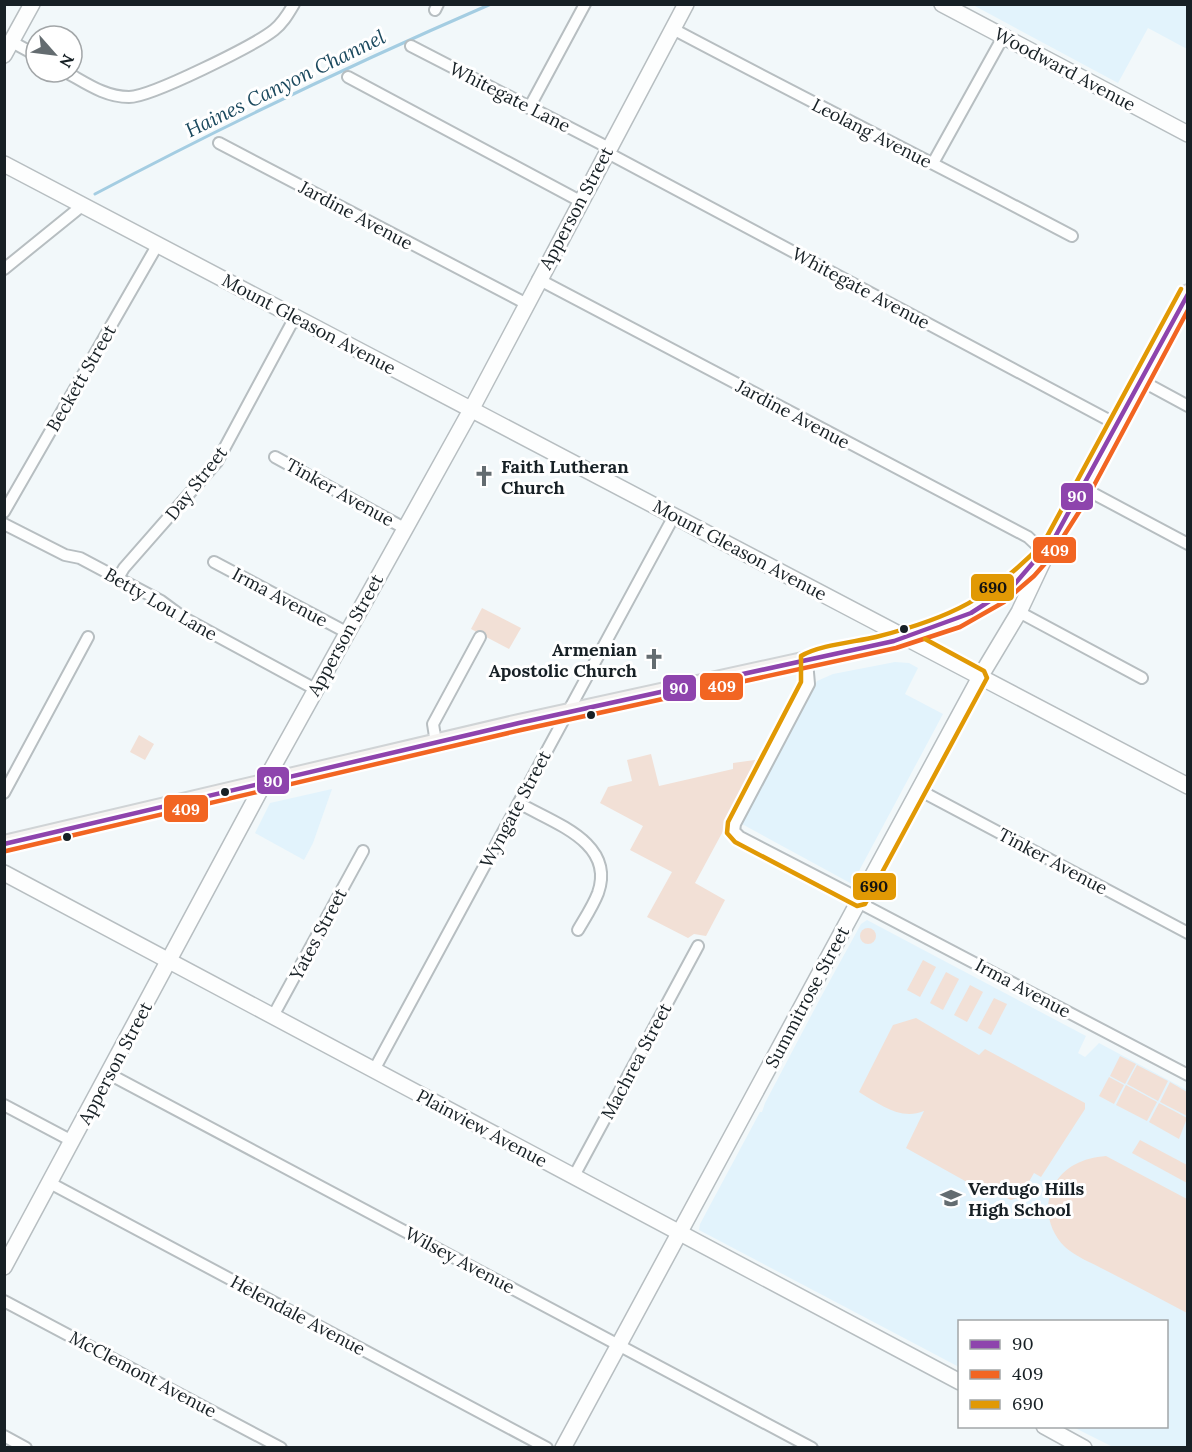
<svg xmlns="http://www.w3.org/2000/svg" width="1192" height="1452" font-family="Lora,serif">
<rect width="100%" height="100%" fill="#f2f8fa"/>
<g fill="#e2f3fc">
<path d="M973,5H1187V49L1148,28L1118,83Z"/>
<path d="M895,662L909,663L918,668L905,694L943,714L852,884L742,824L817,681L833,674Z"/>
<path d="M332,789L313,843L304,860L255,833L270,803Z"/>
<path d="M867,920L1086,1036L1078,1053L1085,1057L1099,1043L1187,1090V1447H1113L1073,1427L1166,1426V1322H960L959,1367L699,1230L700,1224L760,1112H762L765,1103L822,995L861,924Z"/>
</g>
<g fill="#f2e0d6">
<path d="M482,608L521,628L509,649L471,629Z"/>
<path d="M139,735L154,744L145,760L130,752Z"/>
<path d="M651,754L659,786L733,769V763L762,759L695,883L725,900L706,936L694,934L688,938L647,917L672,872L630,850L643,826L600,803L608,787L632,781L627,760Z"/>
<circle cx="868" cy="936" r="8"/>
<path d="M923,960L936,967L920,997L907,990Z"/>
<path d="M946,972L959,979L943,1010L930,1003Z"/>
<path d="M970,985L983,992L967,1022L954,1015Z"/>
<path d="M994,998L1007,1004L991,1035L978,1028Z"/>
<path d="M916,1018L979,1055L985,1049L1085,1103V1109L1041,1177L1034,1173L1020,1197L1011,1200L986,1188L983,1191L906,1148L924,1111C901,1121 879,1104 859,1092L893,1025Z"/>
<path d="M1120,1056L1136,1064L1125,1084L1110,1076Z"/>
<path d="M1137,1065L1168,1081L1158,1101L1127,1084Z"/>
<path d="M1109,1077L1124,1085L1114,1104L1099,1096Z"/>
<path d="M1170,1082L1187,1092V1116L1160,1102Z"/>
<path d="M1126,1085L1157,1102L1147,1121L1116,1105Z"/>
<path d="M1159,1103L1187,1118L1179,1139L1149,1122Z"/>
<path d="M1140,1140L1187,1165V1183L1132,1153Z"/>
<path d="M1106,1156L1187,1199V1313C1160,1299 1133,1284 1105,1270C1092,1263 1076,1257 1065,1247C1049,1231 1043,1207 1053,1187C1064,1166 1083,1158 1106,1156Z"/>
</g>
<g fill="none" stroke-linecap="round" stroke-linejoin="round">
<path stroke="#a4cde2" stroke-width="3" d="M95,194C225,125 357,62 491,4"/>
<defs>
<g id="street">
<path d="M435,10L438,4"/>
<path d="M673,29C805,99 939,166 1072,236"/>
<path d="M12,42L36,55"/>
<path d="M411,46L609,148"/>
<path d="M66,72C86,83 105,97 129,97C151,97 255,45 274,30C283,23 288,14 294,4"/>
<path d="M348,77L580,201"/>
<path d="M529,108L585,4"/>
<path d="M219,143L525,303"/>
<path d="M606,152L1116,424"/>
<path d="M933,163L1003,37"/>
<path d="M4,269L83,205"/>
<path d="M538,279L1028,537L1045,553"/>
<path d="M1140,380L1188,406"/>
<path d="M275,457L404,528"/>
<path d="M1083,488L1188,544"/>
<path d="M4,512L158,244"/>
<path d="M4,524L65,555L80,558L161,601L184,618L315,689"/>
<path d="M214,562L346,632"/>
<path d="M118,578L124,568L217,462L295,317"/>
<path d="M1019,612L1142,678"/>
<path d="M807,661L809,684L735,824L734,831L740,837L860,899"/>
<path d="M436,743L433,724L480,637"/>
<path d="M919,790L1188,933"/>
<path d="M4,793L88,637"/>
<path d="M519,803C553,823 616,842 598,893C593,906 585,918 578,930"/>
<path d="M858,902L1188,1075"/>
<path d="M273,1016L363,851"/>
<path d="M374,1070L674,516"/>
<path d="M109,1074L812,1448"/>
<path d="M4,1105L72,1141"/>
<path d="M574,1176L698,946"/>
<path d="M50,1183L547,1448"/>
<path d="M4,1301L281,1448"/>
<path d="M4,1436L26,1448"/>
</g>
<g id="secondary">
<path d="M942,4L1188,134"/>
<path d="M4,55L32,4"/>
<path d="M4,164L1188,786"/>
<path d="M4,873L960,1382"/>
<path d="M4,1267L264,783L471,410L686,4"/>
<path d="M1044,1426L1084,1448"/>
<path d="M563,1448L980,677L1019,612L1044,559"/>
</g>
<path id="primary" d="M4,844L519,723L894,641C936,629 979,615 1013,586C1057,548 1080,493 1107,442C1133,392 1161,343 1188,293"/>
</defs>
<use href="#street" stroke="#b7bec1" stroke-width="14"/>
<use href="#secondary" stroke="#b7bec1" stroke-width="18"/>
<use href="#primary" stroke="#d0d4d6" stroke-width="20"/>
<use href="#street" stroke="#fdfefe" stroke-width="10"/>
<use href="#secondary" stroke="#fdfefe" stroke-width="15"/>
<use href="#primary" stroke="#f5f3f1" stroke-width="16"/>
<defs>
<path id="bus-1" d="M4,844L519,723L894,641L971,613L1013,586L1055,537L1188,294"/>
<path id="bus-2" d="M6,851L521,730L896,648L960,627L1004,602L1034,576L1049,559L1084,504L1188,310"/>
<path id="bus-3" d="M925,639L984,671L987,678L865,904L857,906L735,842L727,833L728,822L801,682V656C819,645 855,642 876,637C951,618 991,598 1044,542L1181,289"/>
</defs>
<use href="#bus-1" stroke="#fff" stroke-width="9"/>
<use href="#bus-2" stroke="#fff" stroke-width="9"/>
<use href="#bus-3" stroke="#fff" stroke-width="9"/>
<use href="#bus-1" stroke="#8e44ad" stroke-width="4.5"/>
<use href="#bus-2" stroke="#f26522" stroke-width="4.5"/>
<use href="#bus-3" stroke="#e19904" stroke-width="4.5"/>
</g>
<defs>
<symbol id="church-bare" viewBox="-9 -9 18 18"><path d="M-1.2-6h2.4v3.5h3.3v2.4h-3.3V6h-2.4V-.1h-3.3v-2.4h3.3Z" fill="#646c70" stroke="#fff" stroke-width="2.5" paint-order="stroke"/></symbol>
<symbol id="school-bare" viewBox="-9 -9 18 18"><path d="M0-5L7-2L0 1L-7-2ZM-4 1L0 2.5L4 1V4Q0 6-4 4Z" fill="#646c70" stroke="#fff" stroke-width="2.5" paint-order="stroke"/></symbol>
</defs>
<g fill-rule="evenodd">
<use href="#church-bare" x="469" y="461" width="30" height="30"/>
<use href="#church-bare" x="639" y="644" width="30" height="30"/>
<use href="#school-bare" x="936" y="1183" width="30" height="30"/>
</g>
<g fill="#172025" stroke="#fff" stroke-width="2">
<circle cx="904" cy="629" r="5"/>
<circle cx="591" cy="715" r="5"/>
<circle cx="225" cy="792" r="5"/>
<circle cx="67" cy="837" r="5"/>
</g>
<g text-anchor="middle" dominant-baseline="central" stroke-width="6" stroke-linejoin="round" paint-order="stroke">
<g font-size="18" fill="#172025" stroke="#fff">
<text transform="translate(1065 69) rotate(28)">Woodward Avenue</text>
<text transform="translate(510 97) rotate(27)">Whitegate Lane</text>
<text transform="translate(872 133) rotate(27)">Leolang Avenue</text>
<text transform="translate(576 208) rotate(-62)">Apperson Street</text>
<text transform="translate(356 215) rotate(28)">Jardine Avenue</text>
<text transform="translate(861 288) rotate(28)">Whitegate Avenue</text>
<text transform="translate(309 324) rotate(28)">Mount Gleason Avenue</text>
<text transform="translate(81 378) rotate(-60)">Beckett Street</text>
<text transform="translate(793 414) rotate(28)">Jardine Avenue</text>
<text transform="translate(196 483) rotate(-52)">Day Street</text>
<text transform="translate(340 492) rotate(29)">Tinker Avenue</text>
<text transform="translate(740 550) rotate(28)">Mount Gleason Avenue</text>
<text transform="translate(280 597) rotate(28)">Irma Avenue</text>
<text transform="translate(161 604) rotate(30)">Betty Lou Lane</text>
<text transform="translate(345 635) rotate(-61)">Apperson Street</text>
<text transform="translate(515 809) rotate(-62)">Wyngate Street</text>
<text transform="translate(1053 861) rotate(28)">Tinker Avenue</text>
<text transform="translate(318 934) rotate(-62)">Yates Street</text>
<text transform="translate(1023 988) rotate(28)">Irma Avenue</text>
<text transform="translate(807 997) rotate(-62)">Summitrose Street</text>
<text transform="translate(636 1061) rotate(-62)">Machrea Street</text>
<text transform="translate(115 1063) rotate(-62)">Apperson Street</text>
<text transform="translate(482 1128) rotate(28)">Plainview Avenue</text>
<text transform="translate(460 1260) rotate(28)">Wilsey Avenue</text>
<text transform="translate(298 1315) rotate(28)">Helendale Avenue</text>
<text transform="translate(143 1374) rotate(28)">McClemont Avenue</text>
</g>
<g font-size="18" font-weight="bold" fill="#172025" stroke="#fff" text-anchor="start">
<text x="501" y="466">Faith Lutheran<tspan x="501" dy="21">Church</tspan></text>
<text x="637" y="649" text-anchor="end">Armenian<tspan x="637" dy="21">Apostolic Church</tspan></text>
<text x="968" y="1188">Verdugo Hills<tspan x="968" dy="21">High School</tspan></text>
</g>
<g font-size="20" font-style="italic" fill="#1b495e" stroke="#fff">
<text transform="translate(285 83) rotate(-26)">Haines Canyon Channel</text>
</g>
</g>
<g stroke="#fff" stroke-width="2">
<rect x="1060" y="482" width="34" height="29" rx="6" fill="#8e44ad"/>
<rect x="1032" y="536" width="45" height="28" rx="6" fill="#f26522"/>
<rect x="970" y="573" width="45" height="29" rx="6" fill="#e19904"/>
<rect x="699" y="672" width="45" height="29" rx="6" fill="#f26522"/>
<rect x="662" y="674" width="35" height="28" rx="6" fill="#8e44ad"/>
<rect x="256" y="766" width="34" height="29" rx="6" fill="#8e44ad"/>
<rect x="163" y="794" width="46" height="29" rx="6" fill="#f26522"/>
<rect x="852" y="872" width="45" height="29" rx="6" fill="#e19904"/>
</g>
<g font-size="16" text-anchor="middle" font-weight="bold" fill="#fff">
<text x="1077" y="502">90</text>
<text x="1055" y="556">409</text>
<text x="722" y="692">409</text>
<text x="679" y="694">90</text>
<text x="273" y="787">90</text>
<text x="186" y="815">409</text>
</g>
<g font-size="16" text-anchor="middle" font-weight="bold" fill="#111">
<text x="993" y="593">690</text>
<text x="874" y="892">690</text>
</g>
<rect width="1192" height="1452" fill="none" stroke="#172025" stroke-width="12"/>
<rect x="958" y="1320" width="210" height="108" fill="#ffffff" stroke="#a2a6a8" stroke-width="1.5"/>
<rect x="970" y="1340" width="30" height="9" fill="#8e44ad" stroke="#a2a6a8" stroke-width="1.5"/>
<text x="1012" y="1350" font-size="18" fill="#172025">90</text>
<rect x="970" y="1370" width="30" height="9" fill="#f26522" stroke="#a2a6a8" stroke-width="1.5"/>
<text x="1012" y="1380" font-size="18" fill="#172025">409</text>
<rect x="970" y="1400" width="30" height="9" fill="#e19904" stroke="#a2a6a8" stroke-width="1.5"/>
<text x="1012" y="1410" font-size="18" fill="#172025">690</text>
<g transform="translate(54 54) rotate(118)"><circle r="28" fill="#ffffff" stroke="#a2a6a8" stroke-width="1.5"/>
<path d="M0-4.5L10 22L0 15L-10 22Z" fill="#646c70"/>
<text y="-9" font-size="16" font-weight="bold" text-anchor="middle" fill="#172025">N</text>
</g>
</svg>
